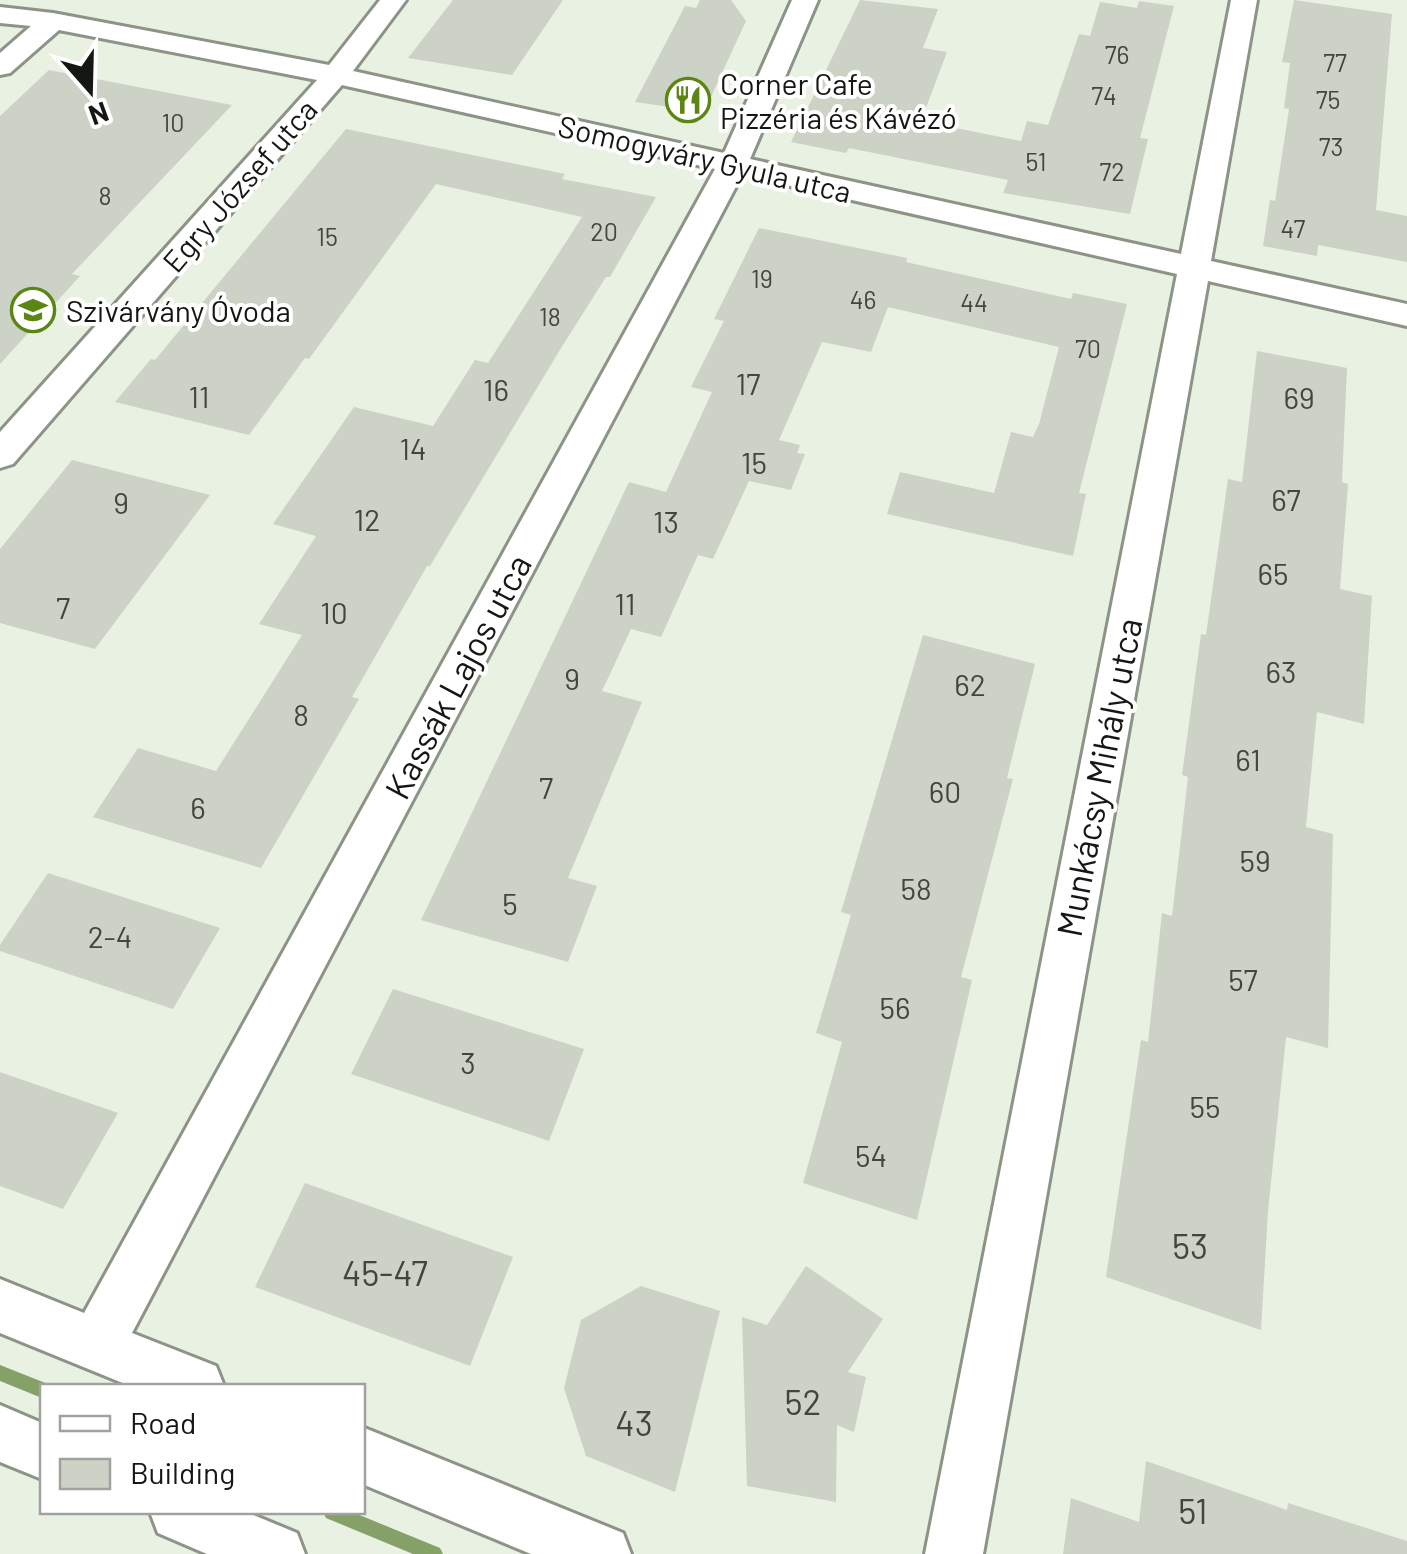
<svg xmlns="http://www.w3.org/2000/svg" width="1407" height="1554" font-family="Barlow,sans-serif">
<rect width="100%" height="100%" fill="#e9f1e3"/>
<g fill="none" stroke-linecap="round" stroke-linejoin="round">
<g fill="#85a168" fill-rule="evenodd">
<path d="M0,1365L48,1384L49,1386H42V1398L0,1381Z"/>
<path d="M323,1512H352L440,1548L443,1554H413L326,1518Z"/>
</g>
</g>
<g fill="#ccd3c6">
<path d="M453,0H563L512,75L408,58Z"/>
<path d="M700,0H731L746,21L704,112L635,102L685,6L696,8Z"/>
<path d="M860,0L938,9L923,48L947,52L921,121L1021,141L1027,121L1048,125L1079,34L1090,36L1100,2L1137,8L1139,1L1174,6L1140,138L1148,139L1130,214L1003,193L1008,180L849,148L846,153L791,142Z"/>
<path d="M1294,0L1392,14L1376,210L1407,216V262L1318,245L1317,256L1263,246L1270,200L1275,201L1289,109L1284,108L1290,63L1282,62Z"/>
<path d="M49,70L232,105L72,274L80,276L0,364V116Z"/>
<path d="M346,129L565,174L562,179L656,197L610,277H606L558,353L430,566H427L352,697L359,699L261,868L93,817L138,748L216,771L302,635L259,624L316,536L273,524L354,407L433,426L475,360L488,363L582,217L436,184L309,359L305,358L249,435L115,402L151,359L155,360Z"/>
<path d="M759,228L907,258L906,262L1071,299L1073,293L1127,304L1079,493L1086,494L1073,556L887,514L900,472L994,493L1011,432L1033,437L1039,424L1059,347L888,307L871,352L822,342L779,440L800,445L797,453L805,454L791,490L749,481L713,559L698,555L661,637L631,629L602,691L642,702L568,878L597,886L568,962L421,920L629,482L666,492L712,392L691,387L724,321L714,319Z"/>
<path d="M1257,351L1347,368L1342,482L1348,484L1340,589L1372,596L1364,724L1317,712L1306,827L1333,834L1328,1048L1286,1037L1268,1211L1261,1330L1106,1277L1141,1040L1148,1042L1162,913L1172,916L1188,777L1182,775L1201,634L1206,635L1228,479L1242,482Z"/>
<path d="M72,460L210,495L95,649L0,623V549Z"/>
<path d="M923,635L1035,664L1007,778L1013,779L961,977L972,980L917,1220L803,1183L842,1042L816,1033L851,915L841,912Z"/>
<path d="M48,873L220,928L173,1009L0,951V945Z"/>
<path d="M393,989L584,1049L549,1141L351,1074Z"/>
<path d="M0,1072L118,1113L63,1209L0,1186Z"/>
<path d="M305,1183L513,1257L470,1366L255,1287Z"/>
<path d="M806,1266L883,1319L848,1372L866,1377L854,1432L837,1425L836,1502L747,1486L742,1317L767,1325Z"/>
<path d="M641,1286L720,1311L675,1492L586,1456L564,1388L581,1320Z"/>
<path d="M1146,1461L1287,1510L1288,1503L1407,1541V1554H1063L1071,1498L1139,1522Z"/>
</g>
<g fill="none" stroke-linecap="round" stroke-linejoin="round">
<defs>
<g id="minor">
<path d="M380,0H406L353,71L724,153L792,0H818L750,159L1181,254L1231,0H1257L1211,261L1407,304V326L1208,281L983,1554H925L1177,274L742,175L132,1333L216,1366L224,1386H130L0,1333V1279L84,1313L715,169L342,85L13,464L0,468V432L317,80L59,30L10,73L0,75V53L31,26L0,23V7L53,13L329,65Z"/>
<path d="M0,1405L42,1423V1479L0,1462Z"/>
<path d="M362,1427L623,1533L631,1554H531L362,1484Z"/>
<path d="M150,1512H246L297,1533L305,1554H207L158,1533Z"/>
</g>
</defs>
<use href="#minor" stroke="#8d9487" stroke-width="6"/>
<use href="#minor" fill="#fff" fill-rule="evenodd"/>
</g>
<defs>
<symbol id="restaurant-ring" viewBox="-11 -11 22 22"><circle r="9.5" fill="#fff" stroke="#5b8614" stroke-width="1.5"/><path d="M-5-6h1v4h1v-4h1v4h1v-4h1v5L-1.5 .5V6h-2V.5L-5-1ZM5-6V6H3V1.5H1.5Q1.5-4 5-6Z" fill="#5b8614"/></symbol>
<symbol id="school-ring" viewBox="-11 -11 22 22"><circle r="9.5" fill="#fff" stroke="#5b8614" stroke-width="1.5"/><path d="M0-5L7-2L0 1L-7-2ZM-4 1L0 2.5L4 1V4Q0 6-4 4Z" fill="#5b8614"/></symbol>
</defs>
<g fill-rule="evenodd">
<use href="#restaurant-ring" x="663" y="75" width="50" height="50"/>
<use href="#school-ring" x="8" y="285" width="50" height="50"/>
</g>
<g text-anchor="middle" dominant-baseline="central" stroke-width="8" stroke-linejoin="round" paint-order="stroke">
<g font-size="25" fill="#43463f">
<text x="1117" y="54">76</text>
<text x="1335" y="62">77</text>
<text x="1104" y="95">74</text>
<text x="1328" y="99">75</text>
<text x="173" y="122">10</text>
<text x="1331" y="146">73</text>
<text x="1036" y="161">51</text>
<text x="1112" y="171">72</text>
<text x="105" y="195">8</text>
<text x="1293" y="228">47</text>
<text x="604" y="231">20</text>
<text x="327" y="236">15</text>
<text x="762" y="278">19</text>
<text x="863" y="299">46</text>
<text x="974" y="302">44</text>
<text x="550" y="316">18</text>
<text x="1088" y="348">70</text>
</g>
<g font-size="30" fill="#151712" stroke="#fff" text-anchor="start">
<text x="720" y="83">Corner Cafe<tspan x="720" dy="34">Pizzéria és Kávézó</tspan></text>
<text x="66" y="310">Szivárvány Óvoda</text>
</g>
<g font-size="30" fill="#151712" stroke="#fff">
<text transform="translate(705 158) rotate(13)">Somogyváry Gyula utca</text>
<text transform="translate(239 185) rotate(-49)">Egry József utca</text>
</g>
<g font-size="30" fill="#43463f">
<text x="748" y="383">17</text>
<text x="496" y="389">16</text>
<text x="199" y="396">11</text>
<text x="1299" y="397">69</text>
<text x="413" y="448">14</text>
<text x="754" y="462">15</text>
<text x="1286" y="499">67</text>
<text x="121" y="502">9</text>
<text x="367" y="519">12</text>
<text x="666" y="521">13</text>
<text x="1273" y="573">65</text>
<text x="625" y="603">11</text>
<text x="63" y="607">7</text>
<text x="334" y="612">10</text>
<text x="1281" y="671">63</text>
<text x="572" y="678">9</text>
<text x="970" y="684">62</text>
<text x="301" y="714">8</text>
<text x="1248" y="759">61</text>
<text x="546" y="787">7</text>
<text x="945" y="791">60</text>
<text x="198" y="807">6</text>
<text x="1255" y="860">59</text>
<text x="916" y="888">58</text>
<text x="510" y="903">5</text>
<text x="110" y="936">2-4</text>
<text x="1243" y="979">57</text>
<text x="895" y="1007">56</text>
<text x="468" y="1062">3</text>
<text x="1205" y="1106">55</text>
<text x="871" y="1155">54</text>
</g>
<g font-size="35" fill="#151712" stroke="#fff">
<text transform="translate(457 676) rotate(-62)">Kassák Lajos utca</text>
<text transform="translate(1098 777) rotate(-79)">Munkácsy Mihály utca</text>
</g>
<g font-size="35" fill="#43463f">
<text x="1190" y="1245">53</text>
<text x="385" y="1272">45-47</text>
<text x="803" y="1401">52</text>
<text x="634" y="1422">43</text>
<text x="1193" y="1510">51</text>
</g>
</g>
<rect x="40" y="1384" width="325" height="130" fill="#ffffff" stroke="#a1a2a0" stroke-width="2.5"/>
<rect x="60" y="1416" width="50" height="15" fill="#ffffff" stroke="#a1a2a0" stroke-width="2.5"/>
<text x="130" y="1434" font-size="30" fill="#151712">Road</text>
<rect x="60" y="1459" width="50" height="30" fill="#ccd3c6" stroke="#a1a2a0" stroke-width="2.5"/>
<text x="130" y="1484" font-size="30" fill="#151712">Building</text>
<g transform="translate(90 90) rotate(160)" stroke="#ffffff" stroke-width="8" paint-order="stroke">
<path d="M0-8L18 38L0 25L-18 38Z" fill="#151712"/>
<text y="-15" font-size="28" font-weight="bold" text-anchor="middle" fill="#151712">N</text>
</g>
</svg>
